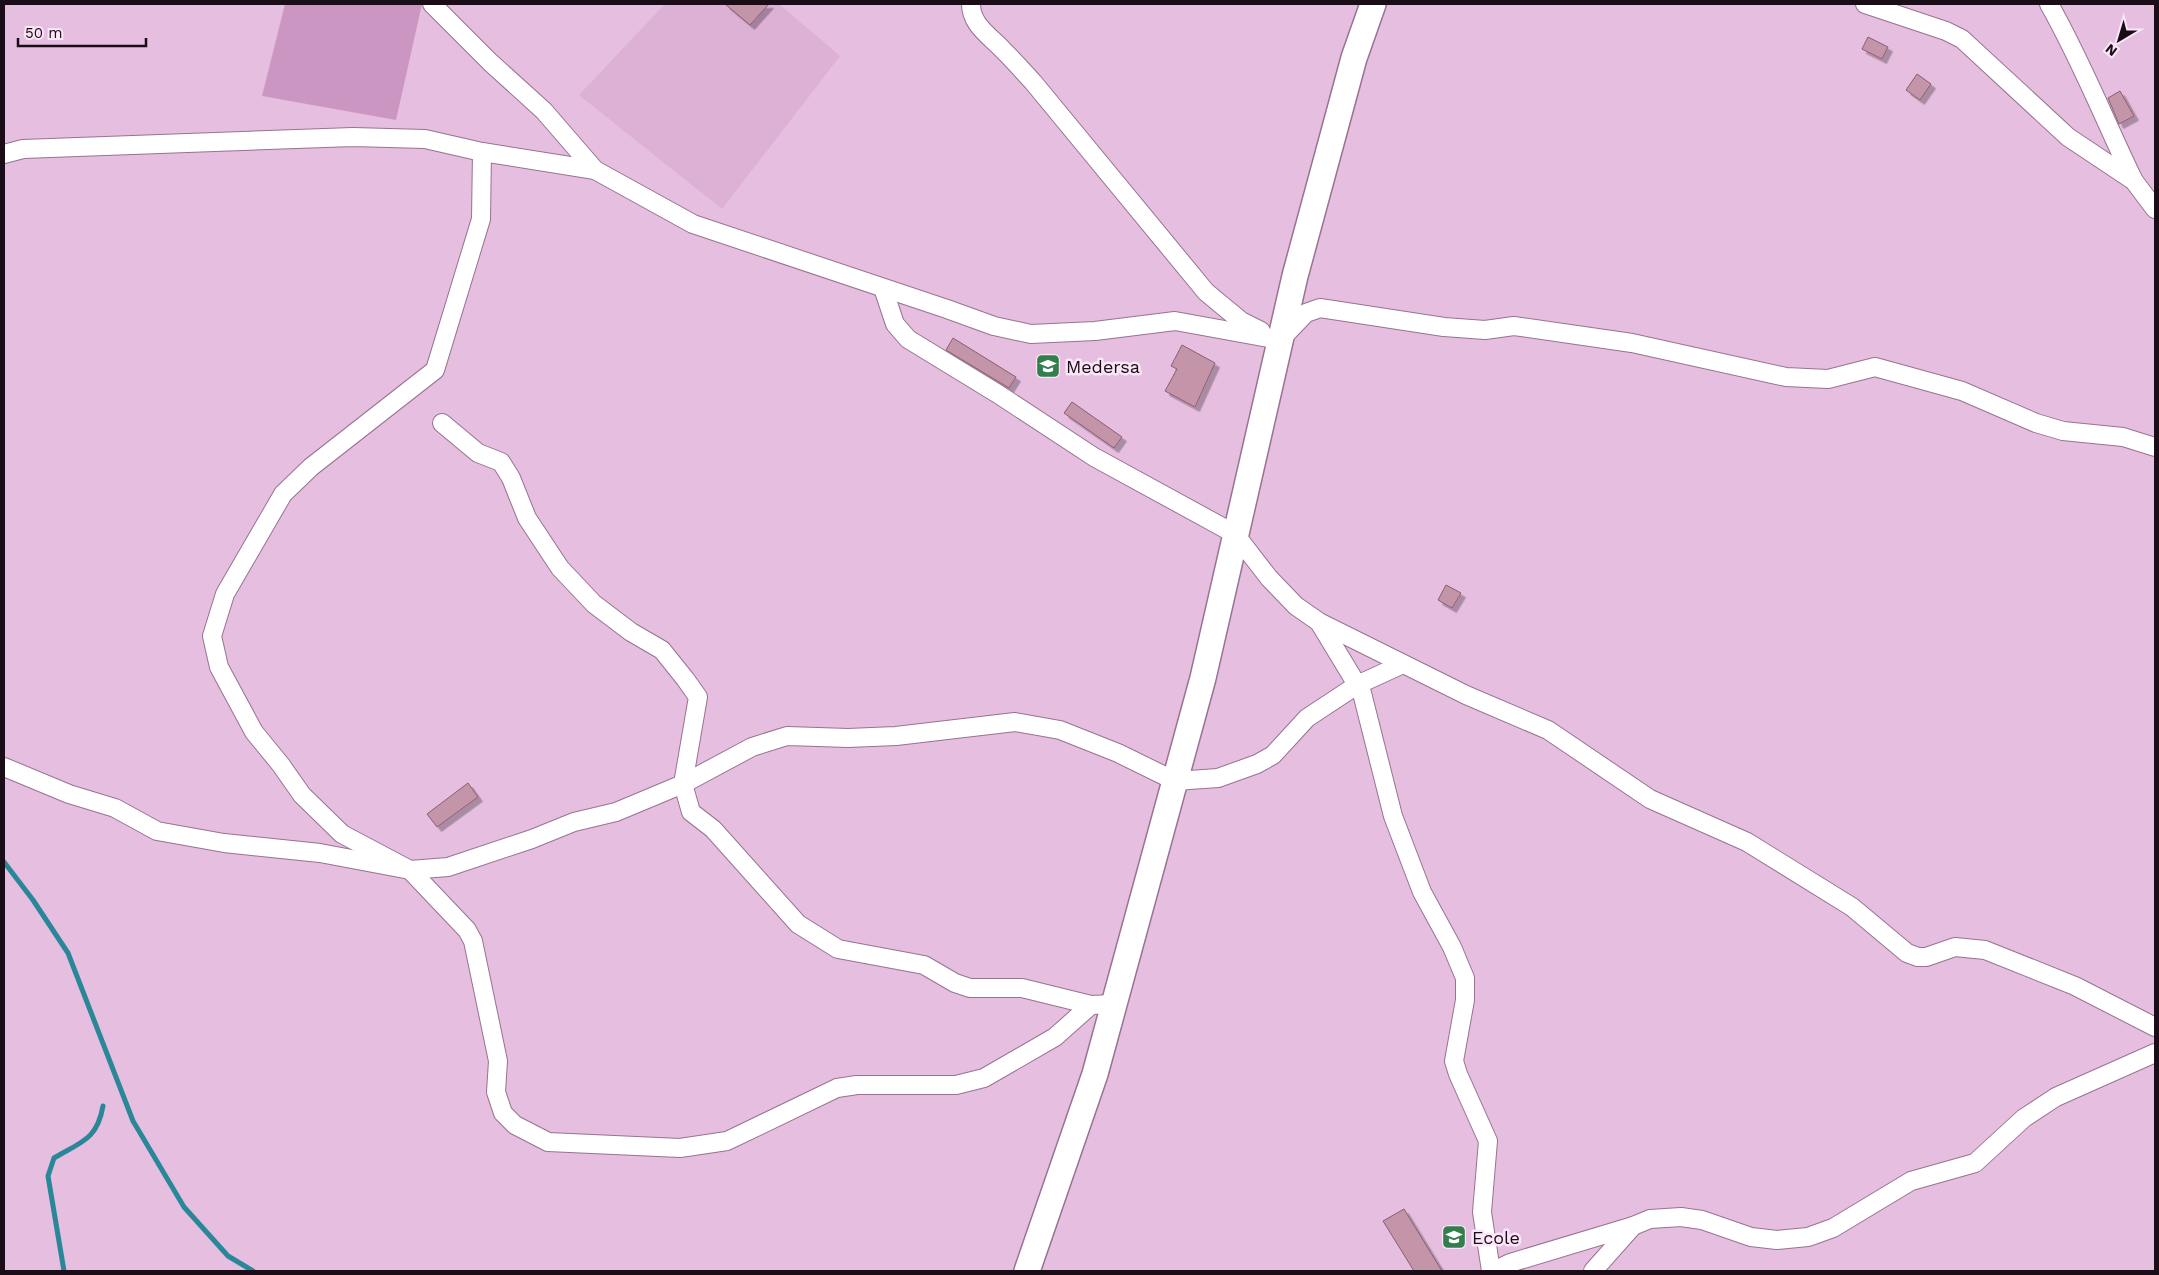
<svg xmlns="http://www.w3.org/2000/svg" width="2159" height="1275" font-family="'Work Sans',sans-serif">
<defs>
<filter id="shadow"><feDropShadow dx="4.5" dy="4.5" stdDeviation="0" flood-color="#0004"/></filter>
</defs>
<rect width="100%" height="100%" fill="#e6bedf"/>
<path fill="#ddb0d5" d="M665,4H779L840,56L722,209L579,95Z"/>
<path fill="#cb97c2" d="M285,4H422L396,120L262,96Z"/>
<g fill="none" stroke-linecap="round" stroke-linejoin="round">
<g stroke="#298798" stroke-width="5">
<path d="M4,862L33,900L68,953L133,1121L184,1207L228,1256L253,1271"/>
<path d="M64,1271L48,1176L54,1158C81,1142 97,1140 103,1106"/>
</g>
</g>
<g fill="#c495a8" stroke="#895d70" filter="url(#shadow)">
<path d="M725,4H769L750,25Z"/>
<path d="M1868,37L1888,47L1882,59L1862,49Z"/>
<path d="M1917,74L1931,84L1920,100L1906,90Z"/>
<path d="M2120,91L2134,116L2119,124L2108,98Z"/>
<path d="M953,338L1016,377L1009,388L946,350Z"/>
<path d="M1182,345L1215,363L1195,407L1165,391L1177,369L1171,366Z"/>
<path d="M1072,402L1122,437L1114,448L1064,413Z"/>
<path d="M1446,585L1461,593L1452,608L1438,600Z"/>
<path d="M468,783L478,797L437,827L427,814Z"/>
<path d="M1404,1209L1442,1271H1414L1383,1221Z"/>
</g>
<g fill="none" stroke-linecap="round" stroke-linejoin="round">
<defs>
<g id="street">
<path d="M432,4L490,62L544,111L595,170"/>
<path d="M971,4C971,25 990,36 1003,50C1013,60 1023,71 1033,82L1206,292L1241,321L1261,331"/>
<path d="M1865,4L1946,31L1962,39L2068,137L2134,181L2155,209"/>
<path d="M2049,4C2081,60 2105,121 2133,179"/>
<path d="M482,152L481,219L435,370L311,467L283,494L225,594L212,636L219,667L254,732L281,765L302,795L342,834L410,870L467,930L473,941L498,1061L496,1092L503,1113L515,1125L548,1142L680,1148L727,1141L837,1088L857,1085H956L984,1078L1055,1037L1091,1005L1114,1004"/>
<path d="M4,154L23,149L353,137L425,139L482,152L595,170L693,224L947,309L994,326L1031,334L1095,331L1175,321L1280,340"/>
<path d="M883,288L895,324L908,339L998,394L1094,457L1235,534L1269,578L1296,606L1319,622L1466,695L1548,730L1650,799L1747,842L1852,907L1907,953L1918,957H1926L1955,947L1985,950L2075,986L2155,1027"/>
<path d="M1282,338L1306,313L1320,308L1444,327L1485,330L1514,326L1632,343L1786,377L1828,379L1875,367L1962,391L2036,423L2063,431L2123,437L2155,447"/>
<path d="M442,423L478,453L501,462L511,478L527,518L560,568L594,604L631,632L662,650L686,680L698,697L683,784L691,812L713,829L798,924L838,949L924,965L955,983L970,988H1022L1091,1005"/>
<path d="M1319,622L1362,693L1393,816L1422,892L1452,947L1465,978V1000L1454,1061L1458,1074L1488,1141L1482,1212L1491,1271"/>
<path d="M4,767L69,794L115,808L157,831L224,843L320,853L410,870L448,867L532,839L574,822L616,812L683,784L752,747L787,736L848,738L896,736L1015,722L1060,730L1118,753L1175,781L1218,778L1257,764L1273,755L1307,718L1357,685L1403,664"/>
<path d="M1494,1271L1510,1263L1633,1226"/>
<path d="M1593,1271L1633,1226L1650,1219L1681,1217L1702,1220L1751,1237L1777,1240L1808,1237L1833,1228L1911,1181L1975,1163L2024,1118L2056,1097L2155,1053"/>
</g>
<path id="secondary" d="M1027,1271L1095,1074L1203,678L1295,276L1354,58L1373,4"/>
</defs>
<use href="#street" stroke="#977391" stroke-width="20"/>
<use href="#secondary" stroke="#977391" stroke-width="28"/>
<use href="#street" stroke="#fff" stroke-width="18"/>
<use href="#secondary" stroke="#fff" stroke-width="25"/>
</g>
<defs>
<symbol id="school-square" viewBox="-11 -11 22 22"><rect x="-9" y="-9" width="18" height="18" rx="4" fill="#337e4c" stroke="#fbe6f7"/><path d="M0-5L7-2L0 1L-7-2ZM-4 1L0 2.5L4 1V4Q0 6-4 4Z" fill="#fff"/></symbol>
</defs>
<g fill-rule="evenodd">
<use href="#school-square" x="1034" y="352" width="28" height="28"/>
<use href="#school-square" x="1440" y="1223" width="28" height="28"/>
</g>
<g text-anchor="middle" dominant-baseline="central" stroke-width="5" stroke-linejoin="round" paint-order="stroke">
<g font-size="18" fill="#1a0d18" stroke="#fbe6f7" text-anchor="start">
<text x="1066" y="366">Medersa</text>
<text x="1472" y="1237">Ecole</text>
</g>
</g>
<rect width="2159" height="1275" fill="none" stroke="#1a0d18" stroke-width="10"/>
<g transform="translate(2119 40) rotate(218)" stroke="#fbe6f7" stroke-width="4" paint-order="stroke">
<path d="M0-4L9 19L0 12L-9 19Z" fill="#1a0d18"/>
<text y="-8" font-size="14" font-weight="bold" text-anchor="middle" fill="#1a0d18">N</text>
</g>
<path d="M18 38v8h128v-8" fill="none" stroke="#1a0d18" stroke-width="2.5"/>
<text x="25" y="38" font-size="15" fill="#1a0d18" stroke="#fbe6f7" stroke-width="4" paint-order="stroke">50 m</text>
</svg>
